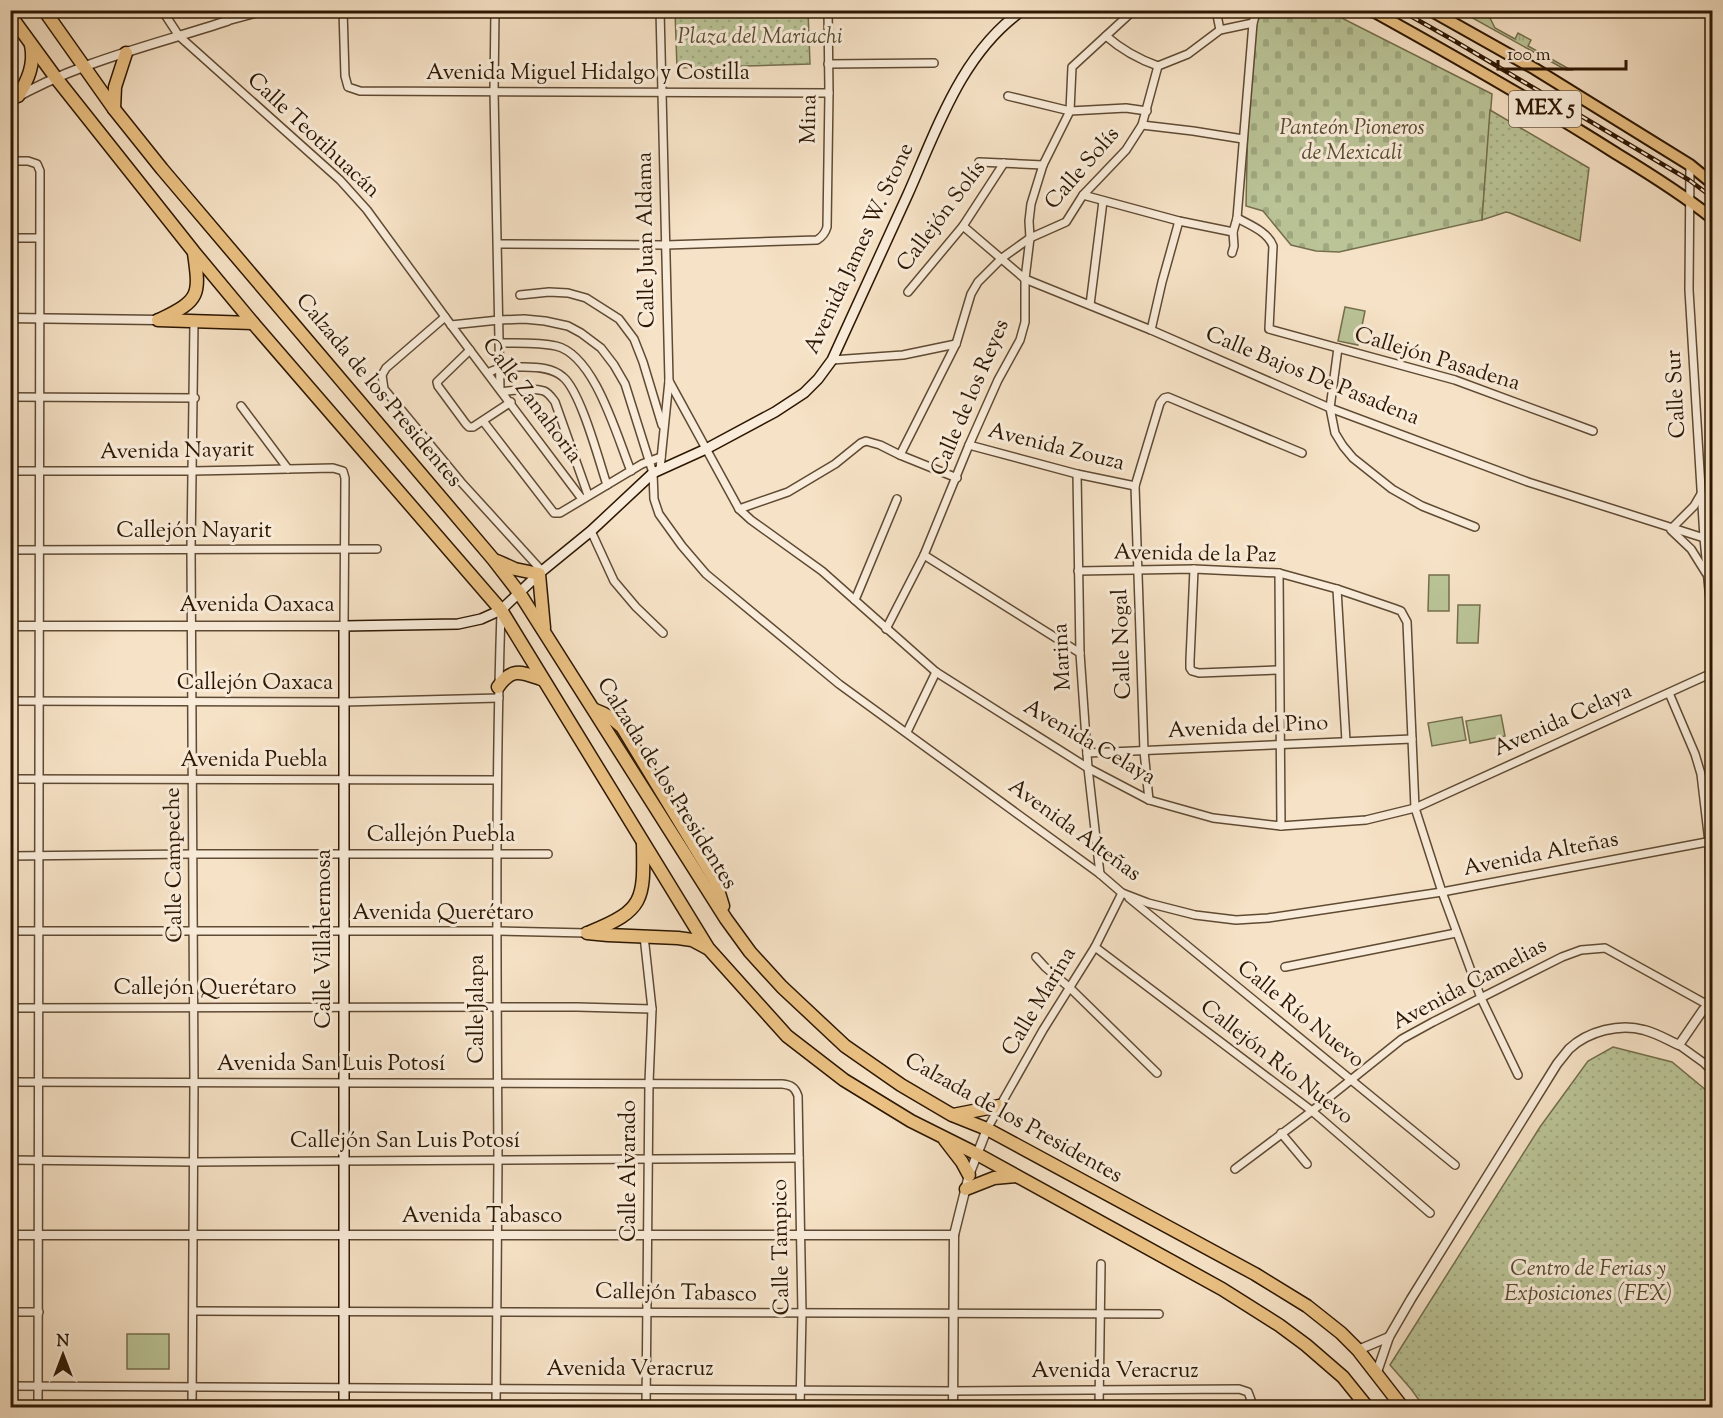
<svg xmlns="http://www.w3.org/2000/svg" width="1723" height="1418" font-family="'Sorts Mill Goudy',serif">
<defs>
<pattern id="grass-tufts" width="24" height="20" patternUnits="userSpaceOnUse" patternTransform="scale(1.5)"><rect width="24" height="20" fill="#bac497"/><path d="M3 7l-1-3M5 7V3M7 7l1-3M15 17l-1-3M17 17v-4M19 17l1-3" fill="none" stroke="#a0a880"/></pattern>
<pattern id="cemetery-stones" width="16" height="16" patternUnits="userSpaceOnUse" patternTransform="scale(1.5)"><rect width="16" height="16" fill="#bac497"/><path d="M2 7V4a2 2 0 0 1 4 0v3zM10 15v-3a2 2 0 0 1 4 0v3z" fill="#a0a880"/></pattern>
<pattern id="park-dots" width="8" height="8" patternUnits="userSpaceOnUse" patternTransform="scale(1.5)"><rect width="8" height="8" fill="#bac497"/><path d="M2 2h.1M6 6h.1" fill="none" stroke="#a0a880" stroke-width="1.8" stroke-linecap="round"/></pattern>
</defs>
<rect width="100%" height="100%" fill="#f6e2c6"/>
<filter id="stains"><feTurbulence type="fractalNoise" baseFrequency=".00333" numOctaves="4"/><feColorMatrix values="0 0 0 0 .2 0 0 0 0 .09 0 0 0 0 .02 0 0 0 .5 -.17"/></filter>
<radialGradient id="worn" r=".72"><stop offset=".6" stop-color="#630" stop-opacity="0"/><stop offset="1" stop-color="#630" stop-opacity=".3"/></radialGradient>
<path fill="url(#grass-tufts)" stroke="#746e4c" stroke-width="1.5" d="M1460,11H1467L1474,16L1477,11L1490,18L1495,28L1515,39L1518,33L1531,40L1528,46L1571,70H1566Z"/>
<path fill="url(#cemetery-stones)" stroke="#746e4c" stroke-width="1.5" d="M1260,11H1328L1492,94L1482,220L1339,252L1316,251L1291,245L1263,211L1246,206L1248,114L1256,25Z"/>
<g fill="url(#park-dots)" stroke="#746e4c" stroke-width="1.5">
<path d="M675,11H808L810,64L677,68Z"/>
<path d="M1490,110L1589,168L1580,241L1510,213L1506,212L1482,220Z"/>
<path d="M1613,1047L1672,1062L1712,1095V1407H1424L1411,1389L1390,1365L1540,1127L1588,1061Z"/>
</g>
<g fill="#bac497" stroke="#746e4c" stroke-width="1.5">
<path d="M1345,307L1365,311L1358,345L1338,341Z"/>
<path d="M1429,575H1449V611H1428Z"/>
<path d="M1458,605H1480L1478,643H1457Z"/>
<path d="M1501,715L1505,736L1470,743L1466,721Z"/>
<path d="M1462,717L1466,740L1432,746L1428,723Z"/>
<rect x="127" y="1334" width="42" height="35"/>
</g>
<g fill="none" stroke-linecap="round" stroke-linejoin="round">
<defs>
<g id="minor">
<path d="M162,10L179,36L340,180L367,210L451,325L582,499"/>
<path d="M343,10L345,76L348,87L360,91L829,93"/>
<path d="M495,10L494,91L500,389"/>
<path d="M1216,10L1220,30"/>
<path d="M1349,10L1376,14"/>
<path d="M227,21L267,10"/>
<path d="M1106,36C1122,50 1138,59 1158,66L1188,54L1220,30L1253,23"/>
<path d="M828,64L934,63"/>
<path d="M1008,96L1070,111L1126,108L1147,111"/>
<path d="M1142,125L1193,131L1243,139"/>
<path d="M10,161H28L37,164L40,171L38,1408"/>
<path d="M979,162L1043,165"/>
<path d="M1690,165L1689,290L1704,538L1712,621"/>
<path d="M1083,195L1179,221L1233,232"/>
<path d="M1237,218C1250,225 1268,232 1273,246L1269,329L1455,380L1593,431"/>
<path d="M963,226L1025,279L1151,330L1330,408L1528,482L1704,538"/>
<path d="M10,238H39"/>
<path d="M498,244L666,245L817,240C822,237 825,234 827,227L829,93L828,10"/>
<path d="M1232,253L1234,246L1233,232L1237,218L1253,23L1257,10"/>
<path d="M908,292L963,226L1004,163"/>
<path d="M520,295L549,292L568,293L586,298L619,319L634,339L643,362L662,425"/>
<path d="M1090,305L1103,201"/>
<path d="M445,317L386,368L382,375L384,389L461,482L542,571"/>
<path d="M451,325L499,320L524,319L545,321L568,326L581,333L601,348L614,365L625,384L653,473L654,499L659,514L682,546L706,574L839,684L1100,874L1122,893L1148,903L1195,915L1236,920L1268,918L1442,892L1712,841"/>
<path d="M1151,330L1162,282L1179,221"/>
<path d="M500,343C519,343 539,342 556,346C595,355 617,437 631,471"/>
<path d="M1338,348L1330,408L1335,433L1343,446L1353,458L1392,489L1422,506L1475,527"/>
<path d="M470,350L437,382L438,386L466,424L469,427H473L511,402"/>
<path d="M832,360L903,355L956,344"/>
<path d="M488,373C499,366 511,367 524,367C538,367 553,368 563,377C581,392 599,461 607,485"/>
<path d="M669,381L739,509L751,520L822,571L936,672L1088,768L1149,800L1213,818L1281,826L1366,820L1415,808L1712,673"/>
<path d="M502,392C514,390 533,387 544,391C549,393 552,398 555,402L588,495"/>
<path d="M10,397L195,398"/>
<path d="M241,406L288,469"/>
<path d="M483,421L554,513H560L642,464L661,457"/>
<path d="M969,445L1077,474L1135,486"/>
<path d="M900,455L956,344L971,294L978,282L1002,258L1030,238L1066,222L1083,195L1126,150L1142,125L1158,66"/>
<path d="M660,469L669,381L660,10"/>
<path d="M10,471H192L333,468L343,471L345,478L344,626"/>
<path d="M1077,474L1080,653L1088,768L1100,874"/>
<path d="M739,509L788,492L835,464L861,443L866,441L880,445L900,455L957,478"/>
<path d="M1672,528L1694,506L1701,494"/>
<path d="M1671,530L1691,549L1706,573"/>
<path d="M591,531L614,581L636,607L663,633"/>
<path d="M10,550L377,549"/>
<path d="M924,555L1080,653"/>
<path d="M1194,569L1190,660V668L1192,671L1199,673L1279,670"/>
<path d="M1078,571L1194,569L1279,573L1337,589L1393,608L1401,611L1407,622L1415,808L1442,892L1481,998L1518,1075"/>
<path d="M1279,573L1281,826"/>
<path d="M1337,589L1346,741"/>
<path d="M855,600L897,499"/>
<path d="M886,629L924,555L969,445L998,380L1020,340L1025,322V279L1030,238L1029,221L1031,204L1043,165L1070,111L1072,67L1134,10"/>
<path d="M1669,693L1695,754L1701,774L1709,842L1712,967"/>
<path d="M10,701L344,702L499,698"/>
<path d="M907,732L936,672"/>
<path d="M1087,753L1412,739"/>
<path d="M10,779L497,780"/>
<path d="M1149,800L1144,751L1135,486L1160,403L1164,398L1168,397L1302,453"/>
<path d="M10,856L192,854H548"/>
<path d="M1129,898L1455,1165"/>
<path d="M10,931H496L587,933"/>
<path d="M644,936L652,1009L649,1083L646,1408"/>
<path d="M1095,947L1312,1111L1430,1213"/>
<path d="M1036,957L1045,967L1070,988L1157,1073"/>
<path d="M1285,967L1456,933"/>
<path d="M10,1008L577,1007L652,1009"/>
<path d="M1679,1045L1704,1063L1712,1071"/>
<path d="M10,1082L782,1084C791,1085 795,1087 798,1096L802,1313L800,1408"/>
<path d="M987,1129L1043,1030L1095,947L1122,893"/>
<path d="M1281,1133L1307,1164"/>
<path d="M10,1160L194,1162L799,1158"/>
<path d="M1235,1169L1312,1111L1402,1039L1433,1022L1562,957L1581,950L1605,948L1708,1005"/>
<path d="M193,1311L1159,1314"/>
<path d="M10,1312H39"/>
<path d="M10,1386L953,1391L1239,1389L1248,1392L1251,1400V1408"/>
<path d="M192,1408L194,1083L191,550L194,322"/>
<path d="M496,1408C497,1324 498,1241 498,1158C497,976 495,794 501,612"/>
<path d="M1099,1408L1101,1264"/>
</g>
<g id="tertiary">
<path d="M10,101C77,62 154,45 227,21L226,10"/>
<path d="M10,318L158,320"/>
<path d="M10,626H344"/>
<path d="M10,1235H954"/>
<path d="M1358,1350L1389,1337"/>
<path d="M1377,1372L1389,1337L1411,1299L1557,1064C1561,1059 1565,1054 1569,1049C1588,1031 1620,1023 1644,1030C1656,1033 1668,1040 1679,1045L1703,1010L1712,1003"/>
<path d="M953,1408L954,1235L969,1175L987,1129"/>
</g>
<path id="secondary" d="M344,1408V626L458,624L481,619L501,610L542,571L591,531L653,473L706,449L775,412L804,393L818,379L832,360C857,305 883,249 908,194C937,129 962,52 1023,10"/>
<g id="primary">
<path d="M1371,10C1454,56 1537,103 1617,154C1650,174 1682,194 1712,218"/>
<path d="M1430,10L1535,69L1690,165L1712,183"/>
</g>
<g id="trunk">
<path d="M44,10L114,109L162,169L493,559L520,594L726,919L750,952L782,987L845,1046L901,1085L952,1115L987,1129L1255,1274L1307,1306L1341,1333L1358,1350L1403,1408"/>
<path d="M10,15L56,78L194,252L253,323L501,610L708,948L787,1036L844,1080L911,1121L977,1154L1222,1289L1279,1325L1306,1345L1343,1377L1368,1408"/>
<path d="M18,96C28,80 35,64 31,45"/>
<path d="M114,109L115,87L126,53"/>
<path d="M161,319C200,300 200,295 194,253"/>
<path d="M158,320L253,323"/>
<path d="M497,561L515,569L539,574L544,628"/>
<path d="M498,687C512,667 521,672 541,679"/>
<path d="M595,710C606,714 613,718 622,727L715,880L723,906"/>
<path d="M590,932C645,910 644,899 643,843"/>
<path d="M587,933L608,935L678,938L692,940L707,948"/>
<path d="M953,1115L999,1106"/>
<path d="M945,1140L962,1162L969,1175"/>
<path d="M966,1189L994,1178L1016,1176"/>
</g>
</defs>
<use href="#minor" stroke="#5f4a33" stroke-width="10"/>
<use href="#tertiary" stroke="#5f4a33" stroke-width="11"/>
<use href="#secondary" stroke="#2d1702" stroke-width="12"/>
<use href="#primary" stroke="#2d1702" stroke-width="14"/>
<use href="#trunk" stroke="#2d1702" stroke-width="15"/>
<use href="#minor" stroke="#f9ecda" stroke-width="7"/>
<use href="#tertiary" stroke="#f9ecda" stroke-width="8"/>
<use href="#secondary" stroke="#f9ecda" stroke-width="9"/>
<use href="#primary" stroke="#ebc183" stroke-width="10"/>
<use href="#trunk" stroke="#ebc183" stroke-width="12"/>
<defs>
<path id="rail" d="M1400,10L1453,40L1689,180L1712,197"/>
</defs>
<use href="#rail" stroke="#2d1702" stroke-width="4.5"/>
<use href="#rail" stroke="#f9ecda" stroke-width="2" stroke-dasharray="7" stroke-linecap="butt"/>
</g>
<g text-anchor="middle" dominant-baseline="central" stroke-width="6" stroke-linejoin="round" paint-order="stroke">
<rect fill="#f9ecda" stroke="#6a5743" stroke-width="1.5" x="1509" y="91" width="72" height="36" rx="4.5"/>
<g font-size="21" font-weight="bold" fill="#2d1702">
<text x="1545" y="109">MEX 5</text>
</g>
<g font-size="22" font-style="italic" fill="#574b2f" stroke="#f9ecda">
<text x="760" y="38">Plaza del Mariachi</text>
<text x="1352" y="129">Panteón Pioneros<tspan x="1352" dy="25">de Mexicali</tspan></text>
<text x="1588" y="1270">Centro de Ferias y<tspan x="1588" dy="25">Exposiciones (FEX)</tspan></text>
</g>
<g font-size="22" fill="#2d1702" stroke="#f9ecda">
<text x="588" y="74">Avenida Miguel Hidalgo y Costilla</text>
<text transform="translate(810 119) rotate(-89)">Mina</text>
<text transform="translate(313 136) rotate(43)">Calle Teotihuacán</text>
<text transform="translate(1083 169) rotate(-49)">Calle Solís</text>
<text transform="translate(942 217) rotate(-53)">Callejón Solís</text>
<text transform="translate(647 240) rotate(-91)">Calle Juan Aldama</text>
<text transform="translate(860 249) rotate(-65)">Avenida James W. Stone</text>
<text transform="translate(1437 360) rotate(17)">Callejón Pasadena</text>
<text transform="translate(1312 377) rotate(22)">Calle Bajos De Pasadena</text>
<text transform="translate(378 391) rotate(50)">Calzada de los Presidentes</text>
<text transform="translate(1677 394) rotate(-93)">Calle Sur</text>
<text transform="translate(971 398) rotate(-67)">Calle de los Reyes</text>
<text transform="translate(531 401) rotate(53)">Calle Zanahoria</text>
<text transform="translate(1056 448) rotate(14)">Avenida Zouza</text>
<text transform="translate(177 452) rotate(-1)">Avenida Nayarit</text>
<text x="194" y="532">Callejón Nayarit</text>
<text transform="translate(1195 555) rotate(1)">Avenida de la Paz</text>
<text x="257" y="606">Avenida Oaxaca</text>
<text transform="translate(1123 644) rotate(-92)">Calle Nogal</text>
<text transform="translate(1063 657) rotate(-93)">Marina</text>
<text x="255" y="684">Callejón Oaxaca</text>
<text transform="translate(1563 721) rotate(-24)">Avenida Celaya</text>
<text transform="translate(1248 728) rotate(-3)">Avenida del Pino</text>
<text transform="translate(1089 743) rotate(30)">Avenida Celaya</text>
<text x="254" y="761">Avenida Puebla</text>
<text transform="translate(666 784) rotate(58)">Calzada de los Presidentes</text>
<text transform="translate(1074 831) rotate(36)">Avenida Alteñas</text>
<text x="441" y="836">Callejón Puebla</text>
<text transform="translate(1541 855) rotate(-11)">Avenida Alteñas</text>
<text transform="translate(175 865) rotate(-91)">Calle Campeche</text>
<text x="443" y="914">Avenida Querétaro</text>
<text transform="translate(325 939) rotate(-90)">Calle Villahermosa</text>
<text transform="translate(1470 985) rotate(-28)">Avenida Camelias</text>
<text x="205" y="989">Callejón Querétaro</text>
<text transform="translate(1040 1002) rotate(-59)">Calle Marina</text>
<text transform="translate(478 1009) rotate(-90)">Calle Jalapa</text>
<text transform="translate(1300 1015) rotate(39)">Calle Río Nuevo</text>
<text transform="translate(1276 1063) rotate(38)">Callejón Río Nuevo</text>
<text x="331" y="1065">Avenida San Luis Potosí</text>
<text transform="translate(1013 1119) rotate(29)">Calzada de los Presidentes</text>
<text x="405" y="1142">Callejón San Luis Potosí</text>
<text transform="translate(630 1171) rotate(-90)">Calle Alvarado</text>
<text x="482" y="1217">Avenida Tabasco</text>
<text transform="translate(782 1247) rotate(-91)">Calle Tampico</text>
<text transform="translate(676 1294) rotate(1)">Callejón Tabasco</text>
<text x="630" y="1370">Avenida Veracruz</text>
<text x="1115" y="1372">Avenida Veracruz</text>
</g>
</g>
<rect width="1723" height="1418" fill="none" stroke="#f6e2c6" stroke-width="36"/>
<rect x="12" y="12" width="1699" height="1394" fill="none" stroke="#2d1702" stroke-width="3"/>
<rect x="18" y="18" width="1687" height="1382" fill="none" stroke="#2d1702" stroke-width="1.5"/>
<g transform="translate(63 1355)" stroke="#f9ecda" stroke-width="4.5" paint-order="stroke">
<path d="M0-4.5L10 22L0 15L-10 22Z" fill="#2d1702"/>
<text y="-9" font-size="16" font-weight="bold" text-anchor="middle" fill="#2d1702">N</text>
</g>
<path d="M1498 60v9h128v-9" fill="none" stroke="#2d1702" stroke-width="3"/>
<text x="1507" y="60" font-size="18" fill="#2d1702" stroke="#f9ecda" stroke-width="4.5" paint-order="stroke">100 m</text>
<rect width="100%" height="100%" filter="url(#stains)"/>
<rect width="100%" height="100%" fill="url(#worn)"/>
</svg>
